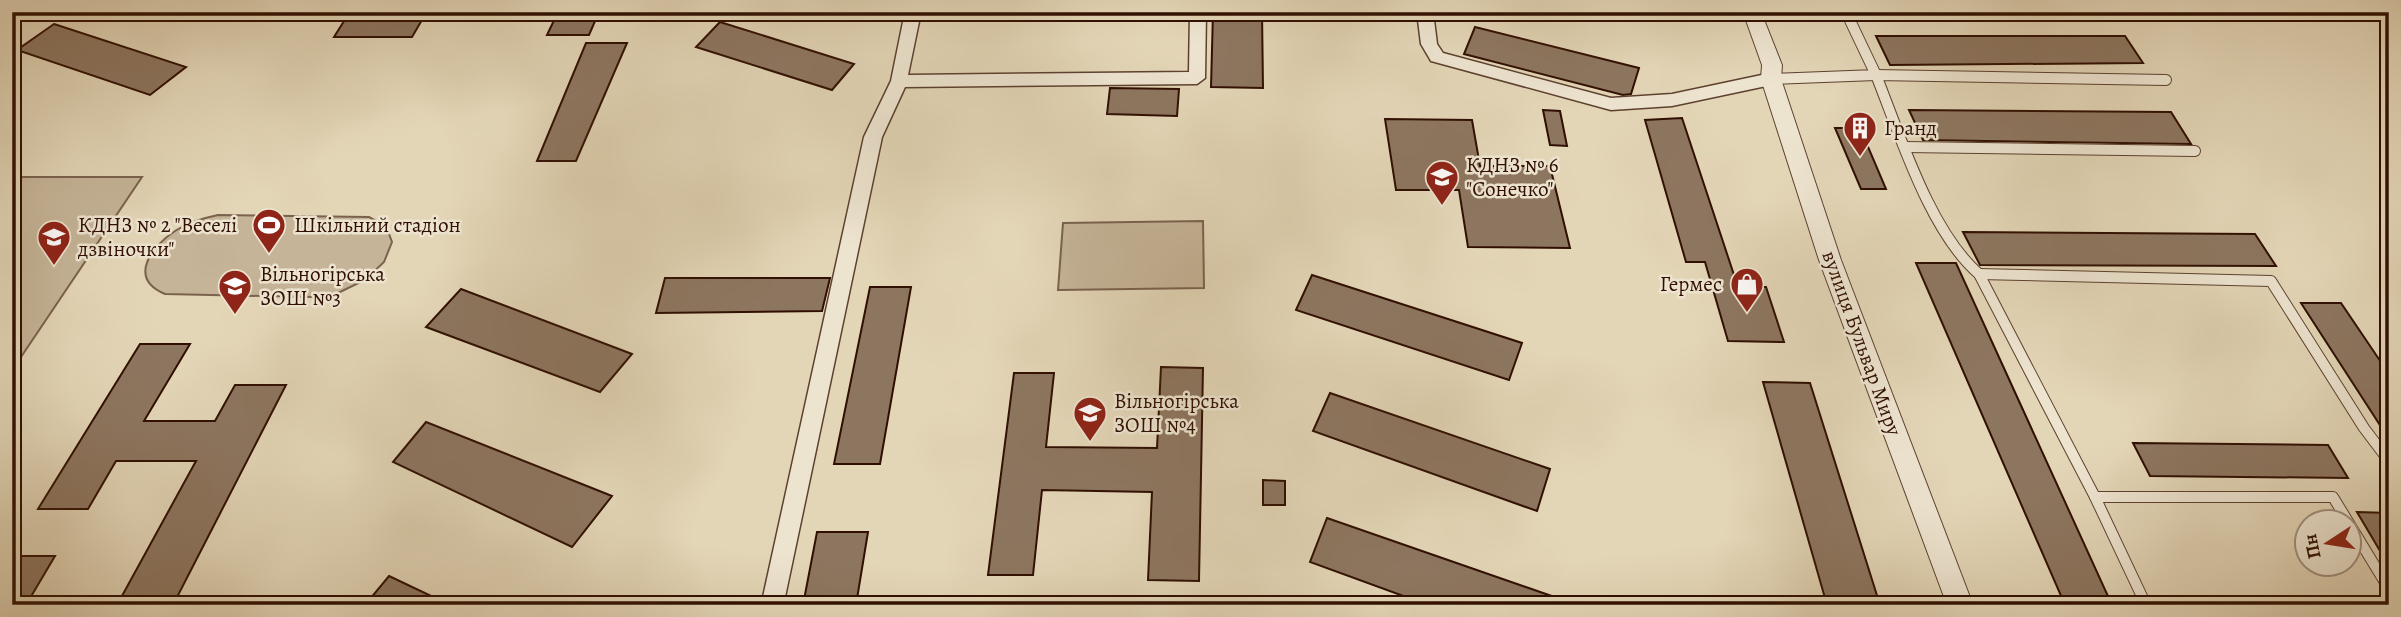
<svg xmlns="http://www.w3.org/2000/svg" width="2401" height="617" font-family="Alegreya,serif">
<rect width="100%" height="100%" fill="#e3d6b7"/>
<filter id="stains"><feTurbulence type="fractalNoise" baseFrequency=".00286" numOctaves="4"/><feColorMatrix values="0 0 0 0 .2 0 0 0 0 .09 0 0 0 0 .02 0 0 0 .5 -.17"/></filter>
<radialGradient id="worn" r=".72"><stop offset=".6" stop-color="#630" stop-opacity="0"/><stop offset="1" stop-color="#630" stop-opacity=".3"/></radialGradient>
<g fill="#c5b498" stroke="#7a624d" stroke-width="2">
<path d="M22,177H142L21,357H12V191Z"/>
<path d="M218,215L369,217L386,226L392,242L384,262L365,280L338,293L310,297L165,294C127,278 152,246 175,231C189,222 203,218 218,215Z"/>
<path d="M1203,221L1204,288L1058,290L1063,223Z"/>
</g>
<g fill="#8d7660" stroke="#300f02" stroke-width="2">
<path d="M558,12H599L589,35H547Z"/>
<path d="M1213,12H1262L1263,88L1211,87Z"/>
<path d="M346,18H395L422,20L412,37H334Z"/>
<path d="M720,22L854,64L832,90L696,47Z"/>
<path d="M54,24L186,67L150,95L17,50Z"/>
<path d="M1475,27L1639,68L1631,94L1623,95L1464,54Z"/>
<path d="M1876,36H2125L2143,63L1890,65Z"/>
<path d="M586,43H627L576,161H537Z"/>
<path d="M1110,88L1179,89L1177,116L1107,114Z"/>
<path d="M1543,110L1560,111L1567,146L1550,145Z"/>
<path d="M1909,110L2171,112L2191,144L1923,140Z"/>
<path d="M1682,118L1738,287H1766L1784,342L1728,341L1705,262H1686L1645,120Z"/>
<path d="M1385,119L1472,120L1480,166H1550L1570,248L1468,247L1459,190H1396Z"/>
<path d="M1835,128H1860L1886,189H1861Z"/>
<path d="M1963,232L2255,234L2276,266L1980,265Z"/>
<path d="M1916,263H1956L2112,605H2065Z"/>
<path d="M1312,275L1522,343L1509,380L1296,310Z"/>
<path d="M665,278H830L822,311L656,313Z"/>
<path d="M870,287H911L880,464H834Z"/>
<path d="M461,289L632,354L600,392L426,327Z"/>
<path d="M2301,303H2341L2389,374V439Z"/>
<path d="M140,344H190L144,421H215L235,385H286L173,605H117L196,461H116L88,509H38Z"/>
<path d="M1161,367L1203,368L1199,581L1148,580L1152,492L1042,490L1033,575H988L1014,373H1054L1046,447L1157,448Z"/>
<path d="M1763,382L1810,383L1880,605H1827Z"/>
<path d="M1330,393L1550,469L1537,511L1313,431Z"/>
<path d="M426,422L612,496L572,547L393,462Z"/>
<path d="M2133,443L2328,445L2348,478L2150,476Z"/>
<path d="M1263,480L1285,481V505H1263Z"/>
<path d="M2357,512L2389,513V566Z"/>
<path d="M1327,518L1569,602V605H1428L1310,562Z"/>
<path d="M817,532H868L856,605H803Z"/>
<path d="M12,556H55L26,605H12Z"/>
<path d="M389,576L450,605H365Z"/>
</g>
<g fill="none" stroke-linecap="round" stroke-linejoin="round">
<defs>
<g id="service">
<path d="M1771,79L1876,75L1846,12"/>
<path d="M1905,147L2195,151"/>
<path d="M1979,274L2271,281L2364,428L2389,461"/>
<path d="M2095,497H2333L2389,589"/>
<path d="M2146,605L2095,497L1979,274C1930,232 1900,135 1876,75L2166,80"/>
</g>
<g id="minor">
<path d="M905,12H921L908,75L1189,72L1190,12H1206L1205,78L1197,84L905,87L882,137L785,597L782,604L767,605L763,597L864,137L891,81Z"/>
<path d="M1417,12H1433L1437,44L1443,53L1611,98L1672,94L1771,73L1779,79L1771,85L1672,106L1611,110L1431,61L1421,44Z"/>
</g>
<path id="tertiary" d="M1743,12H1761L1782,65L1781,79L1841,260L1973,605H1947L1819,260L1761,79L1762,65Z"/>
</defs>
<use href="#service" stroke="#5d412f" stroke-width="12"/>
<use href="#minor" stroke="#5d412f" stroke-width="3"/>
<use href="#tertiary" stroke="#5d412f" stroke-width="2"/>
<use href="#service" stroke="#ede4d0" stroke-width="10"/>
<use href="#minor" fill="#ede4d0" fill-rule="evenodd"/>
<use href="#tertiary" fill="#ede4d0" fill-rule="evenodd"/>
</g>
<defs>
<symbol id="building-pin" viewBox="-11 -11 22 30"><path d="M0 17L-7.5 6A9.5 9.5 0 1 1 7.5 6Z" fill="#8f2418" stroke="#ede4d0"/><path d="M-4-6H4V6H1V3H-1V6H-4ZM-2.5-4.3h1.7v1.8h-1.7ZM.8-4.3h1.7v1.8H.8ZM-2.5-1h1.7V.8h-1.7ZM.8-1h1.7V.8H.8Z" fill="#fff"/></symbol>
<symbol id="school-pin" viewBox="-11 -11 22 30"><path d="M0 17L-7.5 6A9.5 9.5 0 1 1 7.5 6Z" fill="#8f2418" stroke="#ede4d0"/><path d="M0-5L7-2L0 1L-7-2ZM-4 1L0 2.5L4 1V4Q0 6-4 4Z" fill="#fff"/></symbol>
<symbol id="stadium-pin" viewBox="-11 -11 22 30"><path d="M0 17L-7.5 6A9.5 9.5 0 1 1 7.5 6Z" fill="#8f2418" stroke="#ede4d0"/><path d="M0-5a6.5 5 0 1 0 0 10a6.5 5 0 1 0 0-10ZM-3.5-1.8h7v3.6h-7Z" fill="#fff"/></symbol>
<symbol id="shop-pin" viewBox="-11 -11 22 30"><path d="M0 17L-7.5 6A9.5 9.5 0 1 1 7.5 6Z" fill="#8f2418" stroke="#ede4d0"/><path d="M-5-2.5h2.3a2.7 3.5 0 0 1 5.4 0H5L5.5 6h-11ZM-1.5-2.5h3a1.5 2.3 0 0 0-3 0Z" fill="#fff"/></symbol>
</defs>
<g fill-rule="evenodd">
<use href="#building-pin" x="1841" y="109" width="38" height="52"/>
<use href="#school-pin" x="1423" y="158" width="38" height="52"/>
<use href="#stadium-pin" x="250" y="206" width="38" height="52"/>
<use href="#school-pin" x="35" y="218" width="38" height="52"/>
<use href="#shop-pin" x="1728" y="265" width="38" height="52"/>
<use href="#school-pin" x="216" y="267" width="38" height="52"/>
<use href="#school-pin" x="1071" y="394" width="38" height="52"/>
</g>
<g text-anchor="middle" dominant-baseline="central" stroke-width="5" stroke-linejoin="round" paint-order="stroke">
<g font-size="21" fill="#300f02" stroke="#ede4d0" text-anchor="start">
<text x="1884" y="128">Гранд</text>
<text x="1466" y="165">КДНЗ № 6<tspan x="1466" dy="24">"Сонечко"</tspan></text>
<text x="78" y="225">КДНЗ № 2 "Веселі<tspan x="78" dy="24">дзвіночки"</tspan></text>
<text x="294" y="225">Шкільний стадіон</text>
<text x="260" y="274">Вільногірська<tspan x="260" dy="24">ЗОШ №3</tspan></text>
<text x="1722" y="284" text-anchor="end">Гермес</text>
<text x="1114" y="401">Вільногірська<tspan x="1114" dy="24">ЗОШ №4</tspan></text>
</g>
<g font-size="21" fill="#300f02" stroke="#ede4d0">
<text transform="translate(1862 343) rotate(70)">вулиця Бульвар Миру</text>
</g>
</g>
<rect width="2401" height="617" fill="none" stroke="#e3d6b7" stroke-width="42"/>
<rect x="14" y="14" width="2373" height="589" fill="none" stroke="#300f02" stroke-width="3.5"/>
<rect x="21" y="21" width="2359" height="575" fill="none" stroke="#300f02" stroke-width="2"/>
<g transform="translate(2328 543) rotate(258)"><circle r="33" fill="#ede4d0" stroke="#a18f7e" stroke-width="2"/>
<path d="M0-5L12 26L0 18L-12 26Z" fill="#8f2418"/>
<text y="-10" font-size="19" font-weight="bold" text-anchor="middle" fill="#300f02">Пн</text>
</g>
<rect width="100%" height="100%" filter="url(#stains)"/>
<rect width="100%" height="100%" fill="url(#worn)"/>
</svg>
